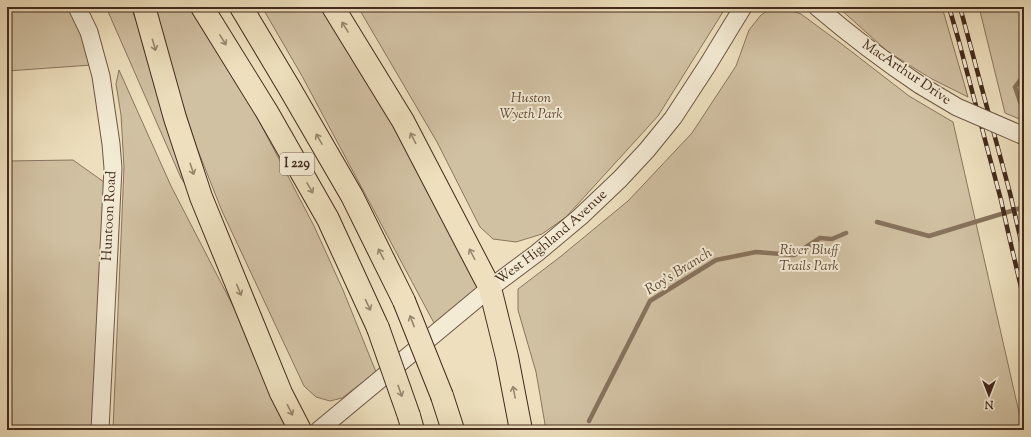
<svg xmlns="http://www.w3.org/2000/svg" width="1031" height="437" font-family="'Sorts Mill Goudy',serif">
<rect width="100%" height="100%" fill="#eee0be"/>
<filter id="stains"><feTurbulence type="fractalNoise" baseFrequency=".005" numOctaves="4"/><feColorMatrix values="0 0 0 0 .2 0 0 0 0 .09 0 0 0 0 .02 0 0 0 .5 -.17"/></filter>
<radialGradient id="worn" r=".72"><stop offset=".6" stop-color="#630" stop-opacity="0"/><stop offset="1" stop-color="#630" stop-opacity=".3"/></radialGradient>
<g fill="#d1c1a3" stroke="#8a7660">
<path d="M7,7H75L92,65L7,71Z"/>
<path d="M106,7H131L208,219L181,178Z"/>
<path d="M151,7H189L256,115L314,226L343,290L376,372L342,398L330,401L316,397L304,386L222,211L197,148Z"/>
<path d="M262,7H336L478,267V291L434,323L302,76Z"/>
<path d="M358,7H726L658,116L566,217L542,234L516,242L493,239L480,227L437,142Z"/>
<path d="M774,7H781L801,14L843,45L909,96L953,122L1023,430H546L536,372L518,310V289L560,257L628,201L692,133L736,66L749,30L761,15Z"/>
<path d="M838,7H942L968,97L930,78L887,51Z"/>
<path d="M979,7H1024V121L1005,113Z"/>
<path d="M119,70L171,186L262,362L290,430H113L124,167L121,115L116,84Z"/>
<path d="M73,160L104,182L95,430H7V161Z"/>
</g>
<g fill="none" stroke-linecap="round" stroke-linejoin="round">
<g stroke="#87725d" stroke-width="4.5">
<path d="M1024,75L1015,87L1024,113"/>
<path d="M877,222L929,236L1024,207"/>
<path d="M589,421L650,301L716,260L756,252L794,255L820,238L832,239L846,233"/>
</g>
<defs>
<g id="minor">
<path d="M77,7L89,32L101,76L111,144L113,168L100,430"/>
<path d="M817,7C850,35 884,61 920,85"/>
<path id="s1" d="M319,430L490,288L537,253L580,217L620,179L647,150L673,118L707,66L743,7"/>
</g>
<g id="highway">
<path d="M144,7L175,118L201,197L281,393L300,430"/>
<path d="M202,7L267,112L328,219L378,328"/>
<path d="M241,7L290,89L352,196L404,301"/>
<path d="M333,7L403,121L490,288L507,357L521,430"/>
<path d="M442,396L453,430"/>
<path d="M409,416L413,430"/>
</g>
</defs>
<use href="#minor" stroke="#6e5845" stroke-width="19"/>
<use href="#highway" stroke="#432b1d" stroke-width="24"/>
<use href="#minor" stroke="#f4ebd5" stroke-width="17"/>
<use href="#highway" stroke="#eee0be" stroke-width="22"/>
<defs>
<g id="rail">
<path d="M949,7L958,38L1001,200L1009,236L1024,300"/>
<path d="M960,7L1010,193L1024,254"/>
</g>
</defs>
<use href="#rail" stroke="#432b1d" stroke-width="4.5"/>
<use href="#rail" stroke="#f4ebd5" stroke-width="3" stroke-dasharray="9" stroke-linecap="butt"/>
<defs>
<path id="minor-bridge" d="M920,85L957,107L1024,136"/>
<g id="highway-bridge">
<path d="M404,301L442,396"/>
<path d="M378,328L409,416"/>
</g>
</defs>
<use href="#minor-bridge" stroke="#6e5845" stroke-width="19" stroke-linecap="butt"/>
<use href="#highway-bridge" stroke="#432b1d" stroke-width="24" stroke-linecap="butt"/>
<use href="#minor-bridge" stroke="#f4ebd5" stroke-width="17"/>
<use href="#highway-bridge" stroke="#eee0be" stroke-width="22"/>
</g>
<defs><path id="oneway-shaft" d="M-6 0H5M1.5-3L5.5 0L1.5 3" fill="none" stroke-width="1.6" stroke-linecap="round" stroke-linejoin="round"/></defs>
<g stroke="#98866e">
<use href="#oneway-shaft" transform="translate(345 27) rotate(-122)"/>
<use href="#oneway-shaft" transform="translate(223 40) rotate(58)"/>
<use href="#oneway-shaft" transform="translate(154 45) rotate(74)"/>
<use href="#oneway-shaft" transform="translate(413 138) rotate(-117)"/>
<use href="#oneway-shaft" transform="translate(319 139) rotate(-120)"/>
<use href="#oneway-shaft" transform="translate(192 169) rotate(72)"/>
<use href="#oneway-shaft" transform="translate(310 188) rotate(60)"/>
<use href="#oneway-shaft" transform="translate(381 254) rotate(-117)"/>
<use href="#oneway-shaft" transform="translate(472 254) rotate(-117)"/>
<use href="#oneway-shaft" transform="translate(239 290) rotate(68)"/>
<use href="#oneway-shaft" transform="translate(368 305) rotate(65)"/>
<use href="#oneway-shaft" transform="translate(412 321) rotate(-111)"/>
<use href="#oneway-shaft" transform="translate(400 391) rotate(71)"/>
<use href="#oneway-shaft" transform="translate(514 392) rotate(-101)"/>
<use href="#oneway-shaft" transform="translate(290 410) rotate(63)"/>
</g>
<g text-anchor="middle" dominant-baseline="central" stroke-width="4" stroke-linejoin="round" paint-order="stroke">
<rect fill="#f4ebd5" stroke="#786554" stroke-width="1" x="280" y="153" width="34" height="22" rx="3"/>
<g font-size="13" font-weight="bold" fill="#432b1d">
<text x="297" y="164">I 229</text>
</g>
<g font-size="14" fill="#432b1d" stroke="#f4ebd5">
<text transform="translate(906 73) rotate(34)">MacArthur Drive</text>
<text transform="translate(110 216) rotate(-87)">Huntoon Road</text>
<text stroke="none"><textPath href="#s1" startOffset="302">West Highland Avenue</textPath></text>
</g>
<g font-size="14" font-style="italic" fill="#5f4938" stroke="#f4ebd5">
<text x="531" y="99">Huston<tspan x="531" dy="16">Wyeth Park</tspan></text>
<text x="809" y="251">River Bluff<tspan x="809" dy="16">Trails Park</tspan></text>
</g>
<g font-size="15" font-style="italic" fill="#5f4938" stroke="#f4ebd5">
<text transform="translate(679 272) rotate(-32)">Roy's Branch</text>
</g>
</g>
<rect width="1031" height="437" fill="none" stroke="#eee0be" stroke-width="24"/>
<rect x="8" y="8" width="1015" height="421" fill="none" stroke="#432b1d" stroke-width="2"/>
<rect x="12" y="12" width="1007" height="413" fill="none" stroke="#432b1d"/>
<g transform="translate(989 395) rotate(180)" stroke="#f4ebd5" stroke-width="3" paint-order="stroke">
<path d="M0-3L7 15L0 10L-7 15Z" fill="#432b1d"/>
<text y="-6" font-size="11" font-weight="bold" text-anchor="middle" fill="#432b1d">N</text>
</g>
<rect width="100%" height="100%" filter="url(#stains)"/>
<rect width="100%" height="100%" fill="url(#worn)"/>
</svg>
